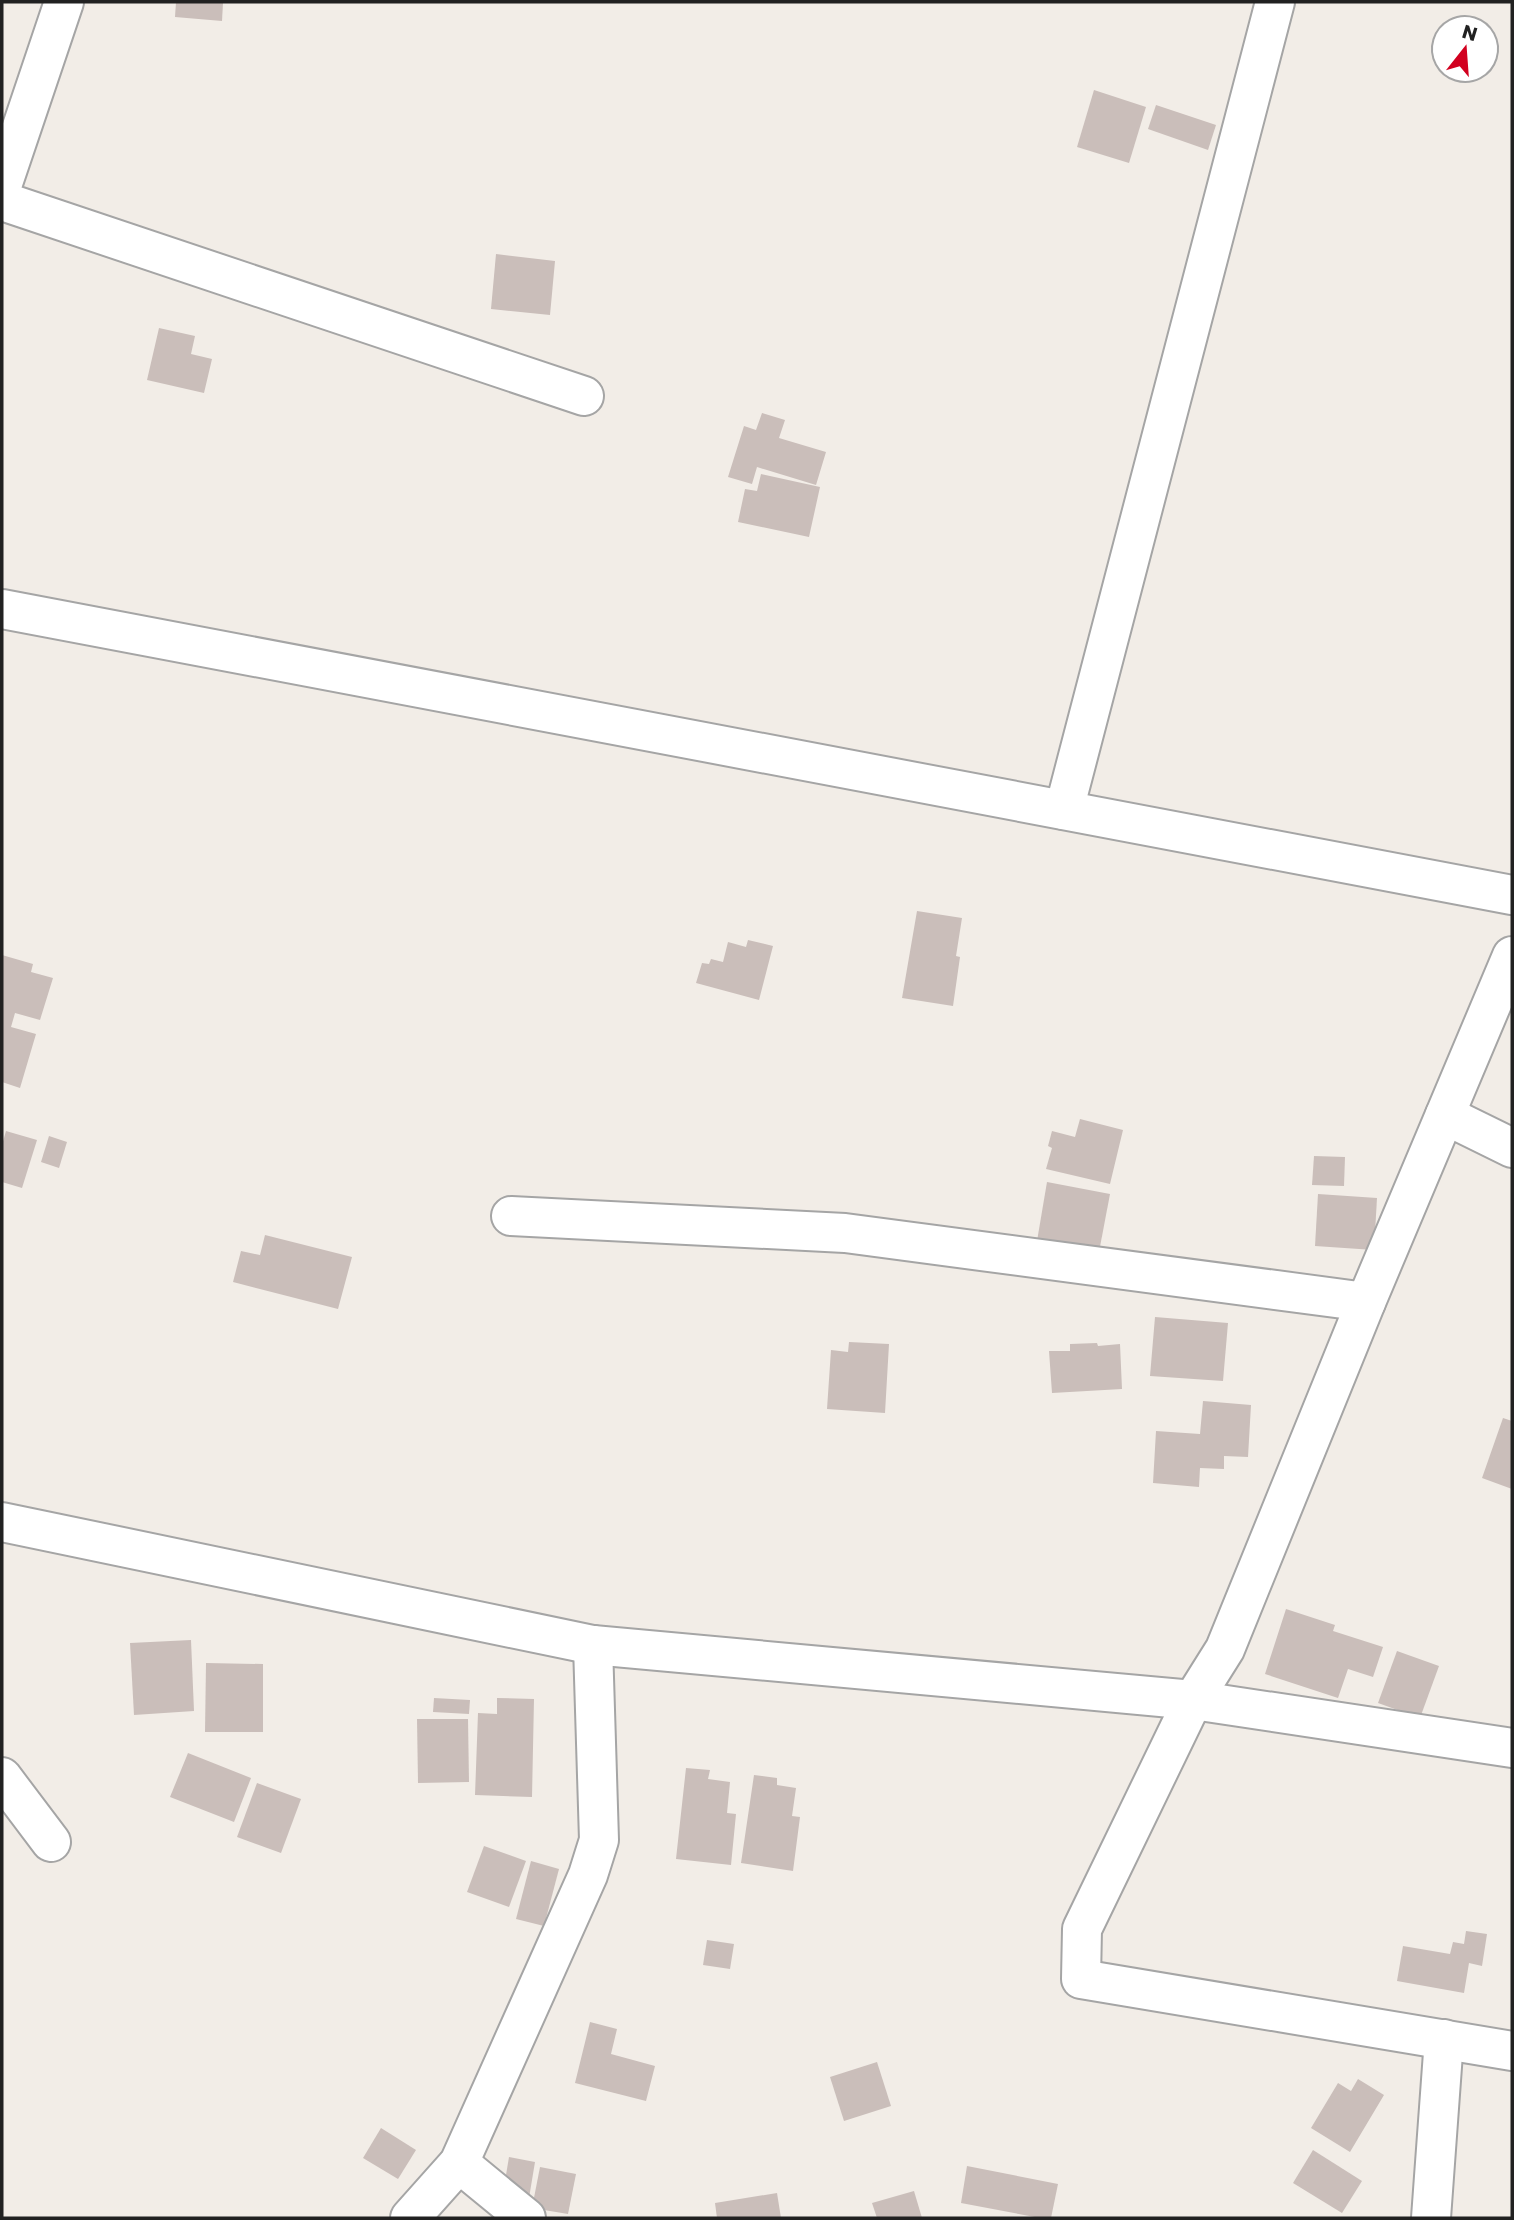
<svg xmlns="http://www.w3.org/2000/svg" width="1514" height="2220" font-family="Poppins,sans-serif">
<rect width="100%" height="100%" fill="#f2ede7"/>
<g fill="#cabeba">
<path d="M176,2L223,3L222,21L175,17Z"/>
<path d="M1094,90L1146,107L1129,163L1077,147Z"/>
<path d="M1156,105L1216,125L1208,150L1148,129Z"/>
<path d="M496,254L555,261L550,315L491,309Z"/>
<path d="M159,328L195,336L191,354L212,359L204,393L147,380Z"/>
<path d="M762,413L785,420L779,438L826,452L816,485L757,467L752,484L728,477L744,426L756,430Z"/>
<path d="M761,474L820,487L809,537L738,522L745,489L757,491Z"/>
<path d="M917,911L962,918L956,956L960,957L953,1006L902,998Z"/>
<path d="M748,940L773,946L759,1000L696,983L702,963L709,964L711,959L723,962L728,942L746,947Z"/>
<path d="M2,955L33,964L31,972L53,978L40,1020L15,1013L11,1027L36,1034L20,1088L2,1082Z"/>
<path d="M1080,1119L1123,1130L1110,1184L1046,1169L1052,1148L1048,1146L1052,1131L1075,1137Z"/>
<path d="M6,1131L37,1140L22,1188L2,1182V1145Z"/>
<path d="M49,1136L67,1142L59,1168L41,1162Z"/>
<path d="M1314,1156L1345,1157L1344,1186L1312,1185Z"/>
<path d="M1047,1182L1110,1194L1099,1252L1037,1241Z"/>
<path d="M1318,1194L1377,1198L1374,1250L1315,1246Z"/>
<path d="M265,1235L352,1257L338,1309L233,1282L241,1251L260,1255Z"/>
<path d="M1155,1317L1228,1323L1223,1381L1150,1376Z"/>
<path d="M849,1342L889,1344L885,1413L827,1409L831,1350L848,1352Z"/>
<path d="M1097,1343L1098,1346L1120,1344L1122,1389L1052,1393L1049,1351H1070V1344Z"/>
<path d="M1203,1401L1251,1405L1248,1457L1224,1456V1469L1200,1468L1199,1487L1153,1483L1156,1431L1200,1434Z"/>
<path d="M1503,1418L1512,1421V1489L1482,1478Z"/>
<path d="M1286,1609L1335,1625L1333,1631L1383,1647L1373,1677L1348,1669L1338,1698L1265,1674Z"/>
<path d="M191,1640L194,1711L134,1715L130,1643Z"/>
<path d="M1397,1651L1439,1666L1420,1718L1378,1703Z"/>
<path d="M206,1663L263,1664V1732H205Z"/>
<path d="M434,1698L470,1700L469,1714L433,1712Z"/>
<path d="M497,1698L534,1699L532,1797L475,1795L478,1713L497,1714Z"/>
<path d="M417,1719H468L469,1782L418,1783Z"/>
<path d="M188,1753L251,1778L234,1822L170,1797Z"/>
<path d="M686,1768L710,1770L708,1779L730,1782L727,1813L736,1814L731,1865L676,1859Z"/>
<path d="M754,1775L777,1778V1785L796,1788L792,1816L800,1817L793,1871L741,1863Z"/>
<path d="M257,1783L301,1799L281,1853L237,1837Z"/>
<path d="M484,1846L526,1861L509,1907L467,1892Z"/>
<path d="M531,1861L559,1869L544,1926L516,1919Z"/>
<path d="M1466,1931L1487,1934L1482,1966L1469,1963L1464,1993L1397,1981L1403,1946L1450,1954L1453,1942L1464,1944Z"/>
<path d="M707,1940L734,1944L730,1969L703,1965Z"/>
<path d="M590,2022L617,2029L611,2054L655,2066L646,2101L575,2083Z"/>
<path d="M877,2062L891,2106L844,2121L830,2077Z"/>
<path d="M1358,2079L1384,2095L1350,2152L1311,2128L1338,2083L1351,2091Z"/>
<path d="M381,2128L416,2150L398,2179L363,2158Z"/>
<path d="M1313,2150L1362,2181L1342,2213L1293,2183Z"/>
<path d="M509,2157L535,2162L529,2198L503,2193Z"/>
<path d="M967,2166L1058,2184L1051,2218H1040L961,2203Z"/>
<path d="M540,2167L576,2174L568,2214L532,2208Z"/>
<path d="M914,2191L922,2218H877L872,2203Z"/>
<path d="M777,2193L781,2218H717L715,2203Z"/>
</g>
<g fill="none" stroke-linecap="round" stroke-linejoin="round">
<defs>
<g id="minor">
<path d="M2,186L64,2"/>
<path d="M2,201L584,396"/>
<path d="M2,609L1512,895"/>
<path d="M1064,810L1275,2"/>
<path d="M1512,956L1366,1302L1225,1649L1193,1700L1082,1929L1081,1979L1512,2051"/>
<path d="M1445,1115L1512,1148"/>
<path d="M511,1216L845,1233L1366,1302"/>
<path d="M2,1522L593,1645L1193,1700L1512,1748"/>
<path d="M2,1777L51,1842"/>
<path d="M459,2163L526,2218"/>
<path d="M410,2218L459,2163L588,1875L599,1840L593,1645"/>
<path d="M1431,2218L1444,2039"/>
</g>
</defs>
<use href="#minor" stroke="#a5a5a5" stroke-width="42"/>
<use href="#minor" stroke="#fff" stroke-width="38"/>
</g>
<rect width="1514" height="2220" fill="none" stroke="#212121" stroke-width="7"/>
<g transform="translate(1465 49) rotate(17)"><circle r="33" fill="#ffffff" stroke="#a6a6a6" stroke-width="2"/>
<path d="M0-5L12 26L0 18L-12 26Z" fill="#d2001f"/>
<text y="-10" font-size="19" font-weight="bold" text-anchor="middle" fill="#212121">N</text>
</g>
</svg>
